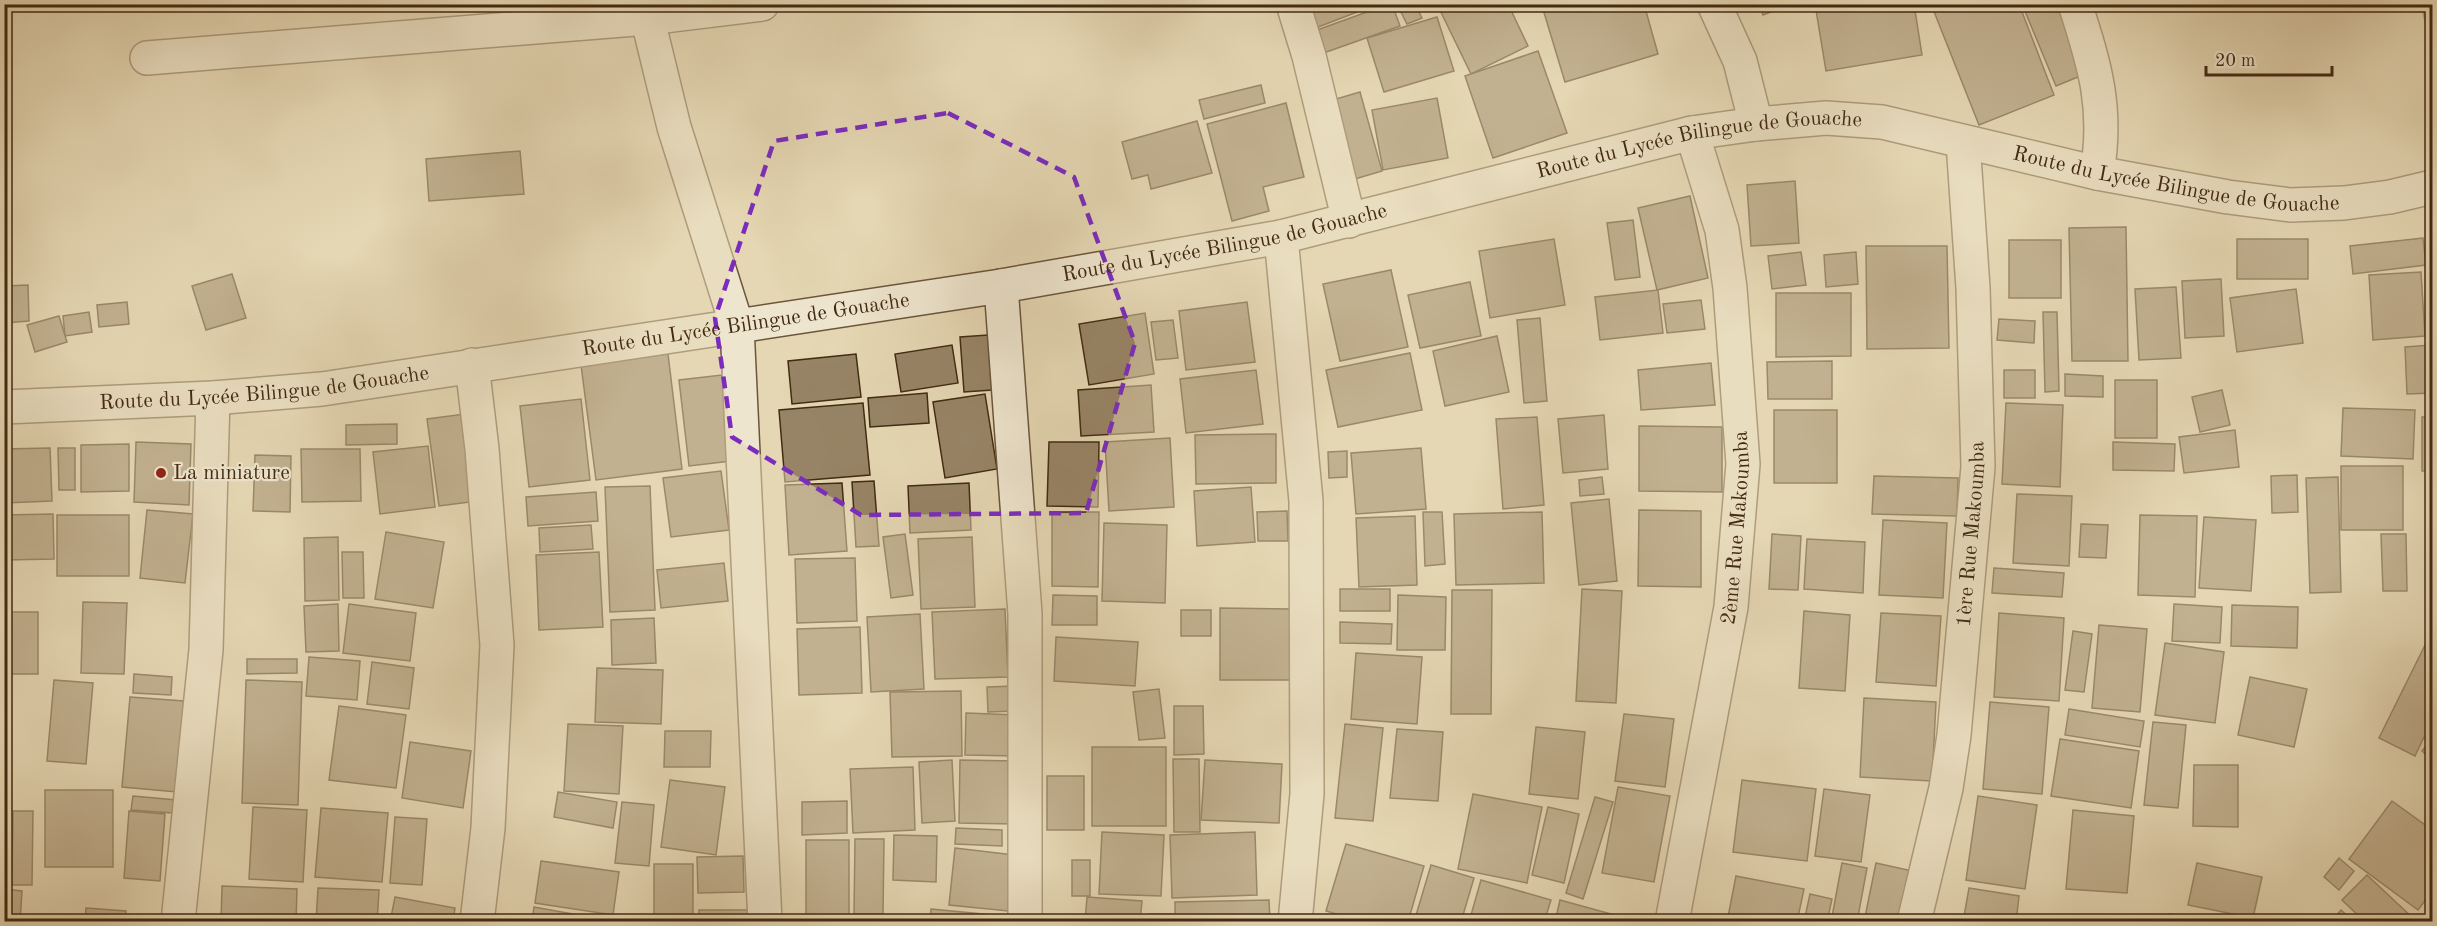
<svg xmlns="http://www.w3.org/2000/svg" width="2437" height="926" font-family="'Old Standard TT',serif">
<rect width="100%" height="100%" fill="#e5d7b3"/>
<filter id="stains"><feTurbulence type="fractalNoise" baseFrequency=".00333" numOctaves="4"/><feColorMatrix values="0 0 0 0 .2 0 0 0 0 .09 0 0 0 0 .02 0 0 0 .5 -.17"/></filter>
<radialGradient id="worn" r=".72"><stop offset=".6" stop-color="#630" stop-opacity="0"/><stop offset="1" stop-color="#630" stop-opacity=".3"/></radialGradient>
<g fill="none" stroke-linecap="round" stroke-linejoin="round">
<path stroke="#836e53" stroke-width="12" d="M2426,4L2432,27"/>
</g>
<g fill="#978466" stroke="#422a13" stroke-width="1.5">
<path d="M1304,4H1378L1313,29Z"/>
<path d="M1389,4H1392L1400,26L1315,56L1306,34Z"/>
<path d="M1397,4H1415L1422,18L1407,24Z"/>
<path d="M1437,4H1508L1528,46L1471,74Z"/>
<path d="M1548,4H1644L1658,54L1565,82L1542,6Z"/>
<path d="M1759,4H1792L1763,15Z"/>
<path d="M1815,4H1914L1922,55L1826,71Z"/>
<path d="M1931,4H2019L2054,95L1979,125Z"/>
<path d="M2022,4H2062L2090,72L2056,86Z"/>
<path d="M1437,17L1454,71L1384,92L1367,38Z"/>
<path d="M1538,51L1567,133L1493,158L1465,76Z"/>
<path d="M1261,85L1265,103L1204,119L1199,100Z"/>
<path d="M1360,92L1382,171L1348,181L1326,102Z"/>
<path d="M1437,98L1448,158L1383,170L1372,110Z"/>
<path d="M1286,103L1304,177L1263,187L1269,211L1232,221L1207,124Z"/>
<path d="M1197,121L1212,173L1151,189L1148,175L1132,179L1122,142Z"/>
<path d="M520,151L524,194L429,201L426,159Z"/>
<path d="M1795,181L1799,243L1751,246L1747,185Z"/>
<path d="M1690,196L1708,278L1657,290L1638,208Z"/>
<path d="M1633,220L1640,277L1615,280L1607,223Z"/>
<path d="M2126,227L2128,361H2072L2069,228Z"/>
<path d="M2423,238L2426,265L2353,274L2350,246Z"/>
<path d="M1554,239L1565,305L1490,318L1479,251Z"/>
<rect x="2237" y="239" width="71" height="40"/>
<rect x="2009" y="240" width="52" height="58"/>
<path d="M1866,246H1947L1949,348L1867,349Z"/>
<path d="M1801,252L1806,285L1772,289L1768,256Z"/>
<path d="M1856,252L1858,284L1826,287L1824,255Z"/>
<path d="M1391,270L1408,347L1340,361L1323,284Z"/>
<path d="M2421,272L2425,336L2373,340L2369,275Z"/>
<path d="M232,274L246,318L206,330L192,286Z"/>
<path d="M2221,279L2224,336L2185,338L2182,281Z"/>
<path d="M1470,282L1481,336L1420,348L1408,295Z"/>
<path d="M28,285L29,321L4,323V286Z"/>
<path d="M2176,287L2181,358L2139,360L2135,289Z"/>
<path d="M2296,289L2303,343L2237,352L2230,298Z"/>
<path d="M1658,290L1663,333L1600,340L1595,297Z"/>
<path d="M1776,293H1851V356L1776,357Z"/>
<path d="M1701,300L1705,329L1667,333L1663,304Z"/>
<path d="M127,302L129,324L99,327L97,305Z"/>
<path d="M1247,302L1255,362L1186,370L1179,311Z"/>
<path d="M89,312L92,332L65,336L63,316Z"/>
<path d="M2043,312H2057L2059,391L2045,392Z"/>
<path d="M1145,313L1154,374L1089,385L1079,324Z"/>
<path d="M59,316L67,342L35,352L27,325Z"/>
<path d="M1540,318L1547,401L1524,403L1517,320Z"/>
<path d="M1999,319L2035,321L2034,343L1997,340Z"/>
<path d="M1173,320L1178,358L1156,360L1151,322Z"/>
<path d="M988,335L992,390L964,392L960,337Z"/>
<path d="M1497,336L1509,392L1445,406L1433,351Z"/>
<path d="M952,345L958,383L901,392L895,354Z"/>
<path d="M2431,345L2432,393L2407,394L2405,347Z"/>
<path d="M1410,353L1422,410L1338,427L1326,370Z"/>
<path d="M668,354L682,469L596,480L581,365Z"/>
<path d="M856,354L861,397L792,404L788,361Z"/>
<path d="M1832,361V399H1768L1767,362Z"/>
<path d="M1711,363L1715,405L1641,410L1638,370Z"/>
<path d="M1256,370L1263,424L1186,433L1180,379Z"/>
<rect x="2004" y="370" width="31" height="28"/>
<path d="M2065,374L2103,376V397L2065,396Z"/>
<path d="M722,375L731,461L689,466L679,380Z"/>
<rect x="2115" y="380" width="42" height="58"/>
<path d="M1151,385L1154,432L1081,436L1078,390Z"/>
<path d="M2222,390L2230,425L2200,432L2192,397Z"/>
<path d="M927,393L929,423L870,427L868,398Z"/>
<path d="M985,394L997,469L945,478L933,402Z"/>
<path d="M581,399L590,480L529,487L520,406Z"/>
<path d="M863,403L870,475L785,482L779,410Z"/>
<path d="M2006,403L2063,405L2060,487L2002,484Z"/>
<path d="M2343,408L2415,410L2413,459L2341,456Z"/>
<rect x="1774" y="410" width="63" height="73"/>
<path d="M465,414L477,501L439,506L427,419Z"/>
<path d="M1604,415L1608,469L1563,473L1558,419Z"/>
<path d="M1537,417L1544,505L1503,509L1496,419Z"/>
<rect x="2422" y="417" width="10" height="54"/>
<path d="M397,424V444L346,445V425Z"/>
<path d="M1639,426L1722,427V492L1639,491Z"/>
<path d="M2235,430L2239,467L2184,473L2179,437Z"/>
<path d="M1276,434V483L1196,484L1195,435Z"/>
<path d="M1170,438L1174,507L1109,511L1105,442Z"/>
<path d="M136,442L191,444L189,505L134,502Z"/>
<path d="M1049,442H1099L1098,507L1047,506Z"/>
<path d="M2113,442L2175,444L2174,471L2113,470Z"/>
<path d="M129,444V491L81,492V445Z"/>
<path d="M428,446L435,507L380,514L373,452Z"/>
<path d="M50,448L52,501L4,503V449Z"/>
<path d="M58,448H75V490H59Z"/>
<path d="M1421,448L1426,509L1356,514L1351,453Z"/>
<path d="M301,449H360L361,501L302,502Z"/>
<path d="M1347,451V477L1329,478L1328,452Z"/>
<path d="M255,455L291,456L290,512L253,511Z"/>
<rect x="2341" y="466" width="62" height="64"/>
<path d="M721,471L729,530L671,537L663,478Z"/>
<path d="M2297,475L2298,512L2272,513L2271,476Z"/>
<path d="M1874,476L1958,478L1957,516L1872,514Z"/>
<path d="M1602,477L1604,494L1580,496L1579,480Z"/>
<path d="M2338,477L2341,592L2310,593L2306,478Z"/>
<path d="M874,481L879,546L856,547L852,482Z"/>
<path d="M842,483L847,551L789,555L785,485Z"/>
<path d="M969,483L971,530L910,533L908,486Z"/>
<path d="M650,486L655,610L610,612L605,487Z"/>
<path d="M1251,487L1255,542L1197,546L1194,491Z"/>
<path d="M596,492L598,521L528,526L526,497Z"/>
<path d="M2017,494L2072,496L2069,566L2013,563Z"/>
<path d="M1609,499L1617,581L1579,585L1571,503Z"/>
<path d="M147,510L193,514L185,583L140,578Z"/>
<path d="M1639,510L1701,511V587L1638,586Z"/>
<path d="M1287,511L1288,541H1258L1257,512Z"/>
<path d="M1052,512H1099L1098,587L1052,586Z"/>
<path d="M1423,512H1442L1445,564L1425,566Z"/>
<path d="M1542,512L1544,583L1456,585L1454,514Z"/>
<path d="M53,514L54,559L4,560V515Z"/>
<rect x="57" y="515" width="72" height="61"/>
<path d="M2140,515L2197,516L2195,597L2138,595Z"/>
<path d="M1415,516L1417,585L1359,587L1356,518Z"/>
<path d="M2204,517L2256,520L2251,591L2199,588Z"/>
<path d="M1883,520L1947,523L1943,598L1879,595Z"/>
<path d="M1104,523L1167,525L1165,603L1102,601Z"/>
<path d="M2081,524L2108,525L2106,558L2079,557Z"/>
<path d="M591,525L593,549L540,552L539,528Z"/>
<path d="M386,532L444,542L433,608L375,599Z"/>
<path d="M905,534L913,595L891,598L883,537Z"/>
<path d="M1772,534L1801,536L1798,590L1769,589Z"/>
<path d="M2381,534H2406L2407,591H2383Z"/>
<path d="M338,537L339,600L305,601L304,538Z"/>
<path d="M972,537L975,607L921,609L918,539Z"/>
<path d="M1807,539L1865,542L1863,593L1804,589Z"/>
<path d="M342,552H363L364,598H343Z"/>
<path d="M599,552L603,627L539,630L536,555Z"/>
<path d="M855,558L857,621L797,623L795,559Z"/>
<path d="M724,563L728,601L661,608L657,570Z"/>
<path d="M1994,568L2064,573L2062,597L1992,593Z"/>
<rect x="1340" y="589" width="50" height="22"/>
<path d="M1582,589L1622,591L1616,703L1576,701Z"/>
<path d="M1452,590H1492L1491,714H1451Z"/>
<path d="M1053,595L1097,596V625H1052Z"/>
<path d="M1398,595L1446,597L1445,650H1397Z"/>
<path d="M83,602L127,603L124,674L81,673Z"/>
<path d="M338,604L339,651L306,652L304,606Z"/>
<path d="M349,604L416,613L410,661L343,653Z"/>
<path d="M2174,604L2222,607L2220,643L2172,641Z"/>
<path d="M2232,605L2298,607L2297,648L2231,646Z"/>
<path d="M1220,608L1293,609V680H1220Z"/>
<path d="M1005,609L1008,677L935,679L932,612Z"/>
<rect x="1181" y="610" width="30" height="26"/>
<path d="M1804,611L1850,615L1845,691L1799,688Z"/>
<rect x="4" y="612" width="34" height="62"/>
<path d="M1881,613L1941,616L1936,686L1876,682Z"/>
<path d="M1999,613L2064,618L2059,701L1994,697Z"/>
<path d="M920,614L924,689L871,692L867,617Z"/>
<path d="M654,618L656,663L612,665L611,620Z"/>
<path d="M1340,622L1392,624L1391,644L1340,643Z"/>
<path d="M2099,625L2147,629L2140,712L2092,708Z"/>
<path d="M860,627L862,693L799,695L797,629Z"/>
<path d="M2073,631L2092,634L2084,692L2065,690Z"/>
<path d="M2432,631V720L2415,756L2379,738Z"/>
<path d="M1056,637L1138,642L1135,686L1054,681Z"/>
<path d="M2165,643L2224,652L2215,723L2155,715Z"/>
<path d="M1356,653L1422,657L1417,724L1351,719Z"/>
<path d="M309,657L360,661L357,700L306,696Z"/>
<path d="M247,659H297V673L247,674Z"/>
<path d="M372,662L414,668L409,709L367,704Z"/>
<path d="M597,668L663,670L661,724L595,722Z"/>
<path d="M134,674L172,677L171,695L133,693Z"/>
<path d="M2250,677L2307,689L2294,747L2238,735Z"/>
<path d="M54,680L93,683L86,764L47,761Z"/>
<path d="M246,680L302,682L298,805L242,803Z"/>
<path d="M1015,686V711L988,712L987,687Z"/>
<path d="M1159,689L1165,738L1139,740L1133,692Z"/>
<path d="M961,691L962,756L892,757L890,692Z"/>
<path d="M130,697L184,701L177,792L122,787Z"/>
<path d="M1864,698L1936,702L1932,781L1860,777Z"/>
<path d="M1990,702L2049,707L2042,794L1983,789Z"/>
<path d="M339,706L406,715L396,788L329,780Z"/>
<path d="M1174,706H1203L1204,754L1174,755Z"/>
<path d="M2069,709L2144,721L2140,747L2065,735Z"/>
<path d="M966,713L1017,715V756L965,755Z"/>
<path d="M1624,714L1674,719L1665,787L1615,781Z"/>
<path d="M2153,722L2186,725L2178,808L2144,805Z"/>
<path d="M568,724L623,726L619,794L564,791Z"/>
<path d="M1345,724L1383,728L1373,821L1335,818Z"/>
<path d="M1536,727L1585,732L1578,799L1529,794Z"/>
<path d="M1397,729L1443,732L1438,801L1390,798Z"/>
<path d="M665,731H711L710,767H664Z"/>
<path d="M2060,739L2139,751L2131,808L2051,796Z"/>
<path d="M2432,739V760L2422,751Z"/>
<path d="M410,742L471,751L463,808L402,798Z"/>
<rect x="1092" y="747" width="74" height="79"/>
<path d="M1173,759H1199L1200,832H1174Z"/>
<path d="M952,760L955,821L922,823L919,762Z"/>
<path d="M960,760L1015,761L1013,824L959,823Z"/>
<path d="M1205,760L1282,764L1279,823L1201,820Z"/>
<path d="M2194,765H2238V827L2193,826Z"/>
<path d="M913,767L915,830L853,833L850,769Z"/>
<rect x="1047" y="776" width="37" height="54"/>
<path d="M670,780L725,787L716,855L661,847Z"/>
<path d="M1742,780L1816,789L1807,861L1733,852Z"/>
<path d="M1618,787L1670,796L1654,882L1602,873Z"/>
<path d="M1824,789L1870,795L1861,862L1815,856Z"/>
<rect x="45" y="790" width="68" height="77"/>
<path d="M558,792L617,802L613,828L554,817Z"/>
<path d="M1473,794L1542,807L1527,883L1458,869Z"/>
<path d="M133,796L187,801L186,814L131,810Z"/>
<path d="M1978,796L2037,805L2025,889L1966,880Z"/>
<path d="M1595,797L1613,802L1583,899L1566,893Z"/>
<path d="M847,801V833L802,835V802Z"/>
<path d="M2392,801L2432,830V891L2418,910L2349,859Z"/>
<path d="M622,802L654,805L649,866L615,863Z"/>
<path d="M253,807L307,810L303,882L249,879Z"/>
<path d="M1548,807L1579,814L1564,883L1532,875Z"/>
<path d="M321,808L388,813L382,882L315,877Z"/>
<path d="M2073,810L2134,816L2127,893L2066,889Z"/>
<path d="M13,811H33L32,885H12Z"/>
<path d="M129,811L165,814L160,881L124,878Z"/>
<path d="M4,812H7L6,883H4Z"/>
<path d="M395,817L427,819L422,885L390,883Z"/>
<path d="M956,828L1002,830V846L955,844Z"/>
<path d="M1102,832L1164,835L1161,896L1099,894Z"/>
<path d="M1255,832L1257,895L1172,898L1170,835Z"/>
<path d="M894,835L937,836L936,882L893,880Z"/>
<path d="M855,839H884L883,914H854Z"/>
<rect x="806" y="840" width="43" height="76"/>
<path d="M1346,844L1424,866L1408,922H1364L1326,911Z"/>
<path d="M955,848L1014,855L1008,911L949,905Z"/>
<path d="M743,856L744,892L698,893L697,857Z"/>
<path d="M2339,858L2354,871L2339,890L2324,877Z"/>
<rect x="1072" y="860" width="18" height="36"/>
<path d="M541,861L619,872L613,915L535,903Z"/>
<path d="M1842,863L1867,868L1857,922H1831Z"/>
<path d="M1876,863L1917,872L1907,922H1864Z"/>
<path d="M2197,863L2262,877L2253,918L2188,905Z"/>
<rect x="654" y="864" width="39" height="58"/>
<path d="M1431,865L1474,878L1461,922H1414Z"/>
<path d="M2367,875L2415,920L2413,922H2365L2342,900Z"/>
<path d="M1736,876L1804,889L1797,922H1727Z"/>
<path d="M1481,880L1551,900L1544,922H1469Z"/>
<path d="M222,886L297,889L296,922H221Z"/>
<path d="M318,888L379,890L377,922H316Z"/>
<path d="M1969,888L2019,896L2016,922H1963Z"/>
<path d="M4,889L22,891L20,922H4Z"/>
<path d="M1810,894L1832,899L1827,922H1804Z"/>
<path d="M395,897L455,908L453,922H390Z"/>
<path d="M1087,897L1142,901L1140,922H1085Z"/>
<path d="M1269,900L1270,922H1175V902Z"/>
<path d="M1560,900L1640,922H1555Z"/>
<path d="M534,907L617,922H532Z"/>
<path d="M86,908L126,911L125,922H85Z"/>
<path d="M931,909L993,915V922H930Z"/>
<rect x="699" y="910" width="50" height="12"/>
<path d="M2341,910L2354,922H2331Z"/>
<path d="M1150,914H1172L1173,922H1150Z"/>
<path d="M2169,914L2214,922H2168Z"/>
</g>
<g fill="none" stroke-linecap="round" stroke-linejoin="round">
<defs>
<g id="minor">
<path d="M644,4L674,127L737,326L765,922"/>
<path d="M1293,4L1309,56L1349,221"/>
<path d="M1714,4L1740,61L1756,124"/>
<path d="M2075,4C2095,66 2108,108 2097,173"/>
<path d="M147,58L648,18L762,4"/>
<path d="M1281,237L1306,501L1307,794L1295,922"/>
<path d="M1001,286L1025,614V922"/>
<path d="M472,365L482,449L497,645L488,828L477,922"/>
<path id="s1" d="M4,407L213,398L322,389L1001,286L1281,237L1692,133L1756,124L1826,118L1882,122L2097,173L2228,197L2290,205L2344,203L2390,197L2432,187"/>
<path d="M178,922L206,650L213,398"/>
<path id="s2" d="M1672,922L1731,607L1743,464L1730,288L1722,230L1692,133"/>
<path id="s3" d="M1914,922L1946,788L1954,735L1978,467L1973,288L1963,142"/>
</g>
</defs>
<use href="#minor" stroke="#6b553b" stroke-width="36"/>
<use href="#minor" stroke="#eee5ce" stroke-width="33"/>
</g>
<path d="M0 0H2437V926H0ZM948,113L1074,177L1135,343L1086,513L861,515L732,437L715,318L774,141Z" fill="#e5d7b3" fill-opacity=".55" fill-rule="evenodd"/>
<path fill="none" stroke="#7b2cbf" stroke-width="4.5" stroke-dasharray="12 8" stroke-linejoin="round" d="M948,113L1074,177L1135,343L1086,513L861,515L732,437L715,318L774,141Z"/>
<circle fill="#8f2418" stroke="#eee5ce" stroke-width="2" cx="161" cy="473" r="6"/>
<g text-anchor="middle" dominant-baseline="central" stroke-width="4.5" stroke-linejoin="round" paint-order="stroke">
<g font-size="21" fill="#422a13" stroke="#eee5ce">
<text stroke="none"><textPath href="#s1" startOffset="1719">Route du Lycée Bilingue de Gouache</textPath></text>
<text stroke="none"><textPath href="#s1" startOffset="2205">Route du Lycée Bilingue de Gouache</textPath></text>
<text stroke="none"><textPath href="#s1" startOffset="1233">Route du Lycée Bilingue de Gouache</textPath></text>
<text stroke="none"><textPath href="#s1" startOffset="747">Route du Lycée Bilingue de Gouache</textPath></text>
<text stroke="none"><textPath href="#s1" startOffset="261">Route du Lycée Bilingue de Gouache</textPath></text>
<text stroke="none"><textPath href="#s2" startOffset="400">2ème Rue Makoumba</textPath></text>
<text stroke="none"><textPath href="#s3" startOffset="393">1ère Rue Makoumba</textPath></text>
</g>
<g font-size="21" fill="#422a13" stroke="#eee5ce" text-anchor="start">
<text x="173" y="473">La miniature</text>
</g>
</g>
<rect width="2437" height="926" fill="none" stroke="#e5d7b3" stroke-width="24"/>
<rect x="6" y="6" width="2425" height="914" fill="none" stroke="#422a13" stroke-width="3"/>
<rect x="12" y="12" width="2413" height="902" fill="none" stroke="#422a13" stroke-width="1.5"/>
<path d="M2206 66v9h126v-9" fill="none" stroke="#422a13" stroke-width="3"/>
<text x="2215" y="66" font-size="18" fill="#422a13" stroke="#eee5ce" stroke-width="4.5" paint-order="stroke">20 m</text>
<rect width="100%" height="100%" filter="url(#stains)"/>
<rect width="100%" height="100%" fill="url(#worn)"/>
</svg>
